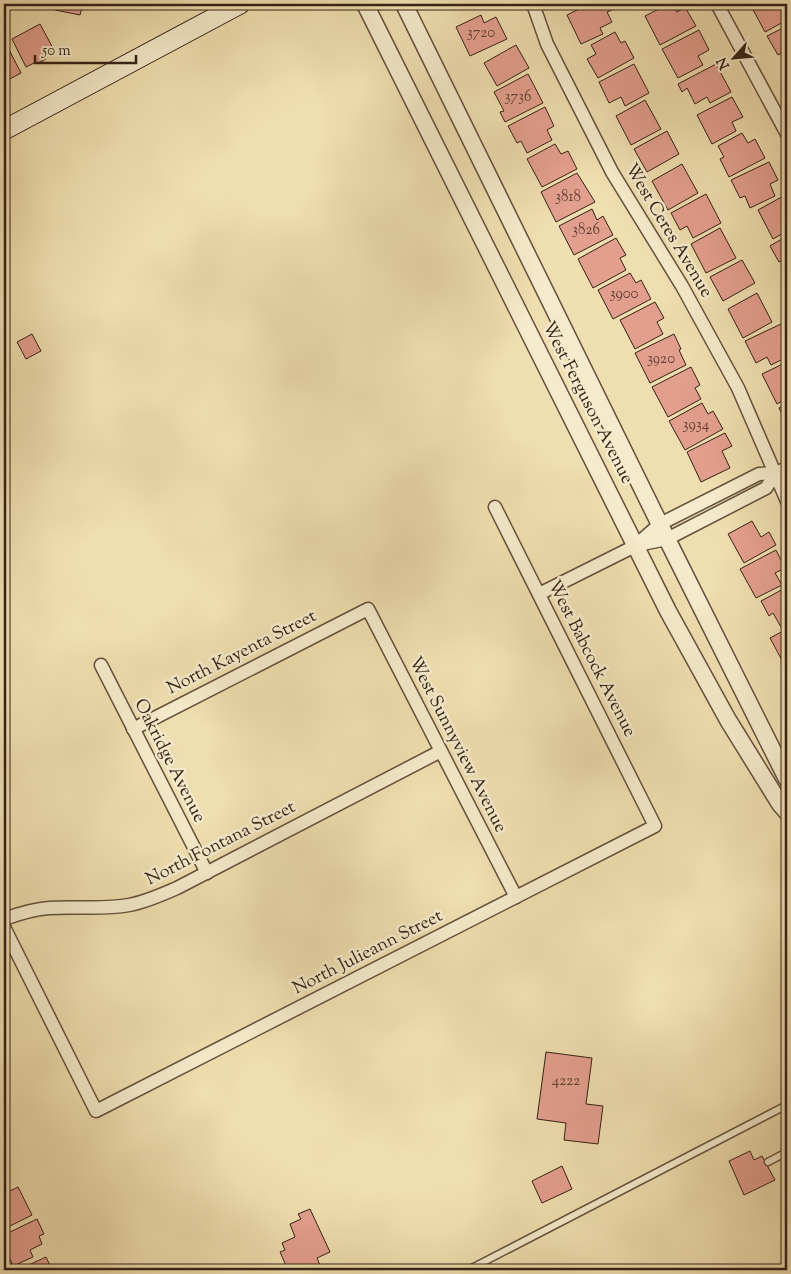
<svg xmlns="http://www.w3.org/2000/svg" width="791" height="1274" font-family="'Sorts Mill Goudy',serif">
<rect width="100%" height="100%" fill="#efdeaf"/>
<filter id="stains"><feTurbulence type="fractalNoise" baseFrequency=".004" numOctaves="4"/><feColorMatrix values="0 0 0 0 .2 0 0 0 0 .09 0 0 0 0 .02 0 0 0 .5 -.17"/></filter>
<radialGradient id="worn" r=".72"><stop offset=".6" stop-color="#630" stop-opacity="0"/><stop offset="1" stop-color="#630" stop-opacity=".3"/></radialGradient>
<g fill="#e39f8e" stroke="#352116">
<path d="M56,4H89L88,6L83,4L80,15L55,10Z"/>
<path d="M589,4H609L612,10L607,12L612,22L600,28L603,34L581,44L567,15Z"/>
<path d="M669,4H673L677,12L685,7L696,26L660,45L645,16Z"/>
<path d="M750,4H787V20L765,32Z"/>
<path d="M481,15L484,23L496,17L507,39L470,56L456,27Z"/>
<path d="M40,24L54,50L44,55L46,59L37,64L36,62L26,67L12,39Z"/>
<path d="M787,26V55L785,51L778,55L767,36Z"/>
<path d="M699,30L709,50L698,56L703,65L678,78L662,49Z"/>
<path d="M615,32L621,43L625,41L634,58L598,78L587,59L596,54L591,45Z"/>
<path d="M4,40L21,73L4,82Z"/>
<path d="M516,45L529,68L497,86L484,63Z"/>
<path d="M634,64L649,93L625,106L621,97L609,103L599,82Z"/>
<path d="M716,64L731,92L710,103L707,97L695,104L687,88L682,92L678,84Z"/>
<path d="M528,74L543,103L505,122L500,112L504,111L494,92Z"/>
<path d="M732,97L743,117L732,122L736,131L712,144L697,115Z"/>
<path d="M645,100L661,129L631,145L616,116Z"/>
<path d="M545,107L554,126L547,130L552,140L527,153L521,141L517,143L508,126Z"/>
<path d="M667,131L679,154L647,172L634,149Z"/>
<path d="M742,133L748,143L755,139L765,158L729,177L720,159L724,157L718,146Z"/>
<path d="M555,144L561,154L568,151L577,169L542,187L527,159Z"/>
<path d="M769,162L778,180L770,184L775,196L750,208L745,196L740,198L731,180Z"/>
<path d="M682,164L698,193L668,210L652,181Z"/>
<path d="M577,173L595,202L556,222L541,192Z"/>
<path d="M706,194L721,223L693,238L687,226L680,230L671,213Z"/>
<path d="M787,194V231L773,239L758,210Z"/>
<path d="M592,209L597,220L603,216L613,235L574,255L559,226Z"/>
<path d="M720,228L736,258L706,273L691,244Z"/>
<path d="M787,236V268L783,260L779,262L770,246Z"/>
<path d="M616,238L626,255L620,258L626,270L593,288L578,259Z"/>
<path d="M742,260L755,283L723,301L710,277Z"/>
<path d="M630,273L636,283L641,280L651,299L613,319L598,290Z"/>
<path d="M757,293L772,322L743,338L728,309Z"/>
<path d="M655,302L664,318L657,322L663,334L635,349L620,320Z"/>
<path d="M781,324L787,335V357L771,365L767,357L756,363L745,341Z"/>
<path d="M32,334L41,351L26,359L17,342Z"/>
<path d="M674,334L681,349L679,350L686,365L650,383L635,353Z"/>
<path d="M787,362V398L777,404L762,374Z"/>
<path d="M691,367L700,385L695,388L701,399L668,417L652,387Z"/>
<path d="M702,403L708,414L713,411L723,429L685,450L669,421Z"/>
<path d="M787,404V424L779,408Z"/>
<path d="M725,433L732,446L722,451L730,468L701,482L687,452Z"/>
<path d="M752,521L761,537L769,532L776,545L744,563L728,534Z"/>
<path d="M776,550L785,568L775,573L782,585L756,598L740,569Z"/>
<path d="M787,587V623L781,627L773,613L769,616L761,601Z"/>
<path d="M787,629V665L785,666L770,638Z"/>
<path d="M546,1052L592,1058L586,1104L603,1106L598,1144L564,1140L566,1123L537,1119Z"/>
<path d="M750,1151L754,1160L762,1156L775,1180L744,1195L729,1161Z"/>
<path d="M562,1166L572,1189L542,1203L532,1181Z"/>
<path d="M18,1187L32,1215L4,1229V1194Z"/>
<path d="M310,1209L330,1252L317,1258L322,1270H288L280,1252L285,1250L282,1243L295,1237L290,1224L301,1219L298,1214Z"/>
<path d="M37,1219L44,1234L39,1236L42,1244L30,1250L33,1257L13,1266L6,1250L4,1251V1235Z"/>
<path d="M46,1257L52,1270H18Z"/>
</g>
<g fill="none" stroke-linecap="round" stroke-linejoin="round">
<defs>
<g id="service">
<path d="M787,1137V1143"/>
<path d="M768,1162L787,1152"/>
<path d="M468,1270L787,1105"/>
</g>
<g id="minor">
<path d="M533,4L547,44L612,172L682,286L738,388L787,501"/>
<path d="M717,4L787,134"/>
<path d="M637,545L667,539L766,488L776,473"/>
<path d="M539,594L635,546L660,524L759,474L776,473L787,468"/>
<path d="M101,665L207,873"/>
<path d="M133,729L368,609L516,897"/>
<path d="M4,919C18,914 33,909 49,908C75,906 103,910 129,905C146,902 161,895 177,888L441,751"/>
<path d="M4,927L96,1111L655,826L495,507"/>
</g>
<g id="tertiary">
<path d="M365,4L668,611L728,720L780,804L787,812"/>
<path d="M404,4L667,539L787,779"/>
</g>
<path id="secondary" d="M4,130L240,4"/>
</defs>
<use href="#service" stroke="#64503c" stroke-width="9"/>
<use href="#minor" stroke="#64503c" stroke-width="15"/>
<use href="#tertiary" stroke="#64503c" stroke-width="19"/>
<use href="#secondary" stroke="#352116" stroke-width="21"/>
<use href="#service" stroke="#f5eacb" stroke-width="6"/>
<use href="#minor" stroke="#f5eacb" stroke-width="12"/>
<use href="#tertiary" stroke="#f5eacb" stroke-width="16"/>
<use href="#secondary" stroke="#f5eacb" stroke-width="19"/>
</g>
<g text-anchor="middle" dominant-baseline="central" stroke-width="5" stroke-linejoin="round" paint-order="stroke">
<g font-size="15" fill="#604034">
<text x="481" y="33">3720</text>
<text x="518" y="97">3736</text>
<text x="568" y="197">3818</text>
<text x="586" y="230">3826</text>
<text x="624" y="294">3900</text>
<text x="661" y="359">3920</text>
<text x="696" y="425">3934</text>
<text x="566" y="1081">4222</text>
</g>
<g font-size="18" fill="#352116" stroke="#f5eacb">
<text transform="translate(668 231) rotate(59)">West Ceres Avenue</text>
<text transform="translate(587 403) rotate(63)">West Ferguson Avenue</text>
<text transform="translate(242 653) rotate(-27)">North Kayenta Street</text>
<text transform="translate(591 659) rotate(63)">West Babcock Avenue</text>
<text transform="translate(457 745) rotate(63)">West Sunnyview Avenue</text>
<text transform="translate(169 761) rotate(63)">Oakridge Avenue</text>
<text transform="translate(221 844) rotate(-27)">North Fontana Street</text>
<text transform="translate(368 953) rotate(-27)">North Julieann Street</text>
</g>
</g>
<rect width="791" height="1274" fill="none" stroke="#efdeaf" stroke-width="20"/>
<rect x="5" y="5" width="781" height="1264" fill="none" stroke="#352116" stroke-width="2.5"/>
<rect x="10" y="10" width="771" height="1254" fill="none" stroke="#352116"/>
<g transform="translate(734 58) rotate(243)" stroke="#f5eacb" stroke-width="4" paint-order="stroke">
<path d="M0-4L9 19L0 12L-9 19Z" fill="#352116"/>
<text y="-8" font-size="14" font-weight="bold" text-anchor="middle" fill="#352116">N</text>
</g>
<path d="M35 55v8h101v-8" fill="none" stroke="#352116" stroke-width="2.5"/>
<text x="42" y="55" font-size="15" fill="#352116" stroke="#f5eacb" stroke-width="4" paint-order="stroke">50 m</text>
<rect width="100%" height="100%" filter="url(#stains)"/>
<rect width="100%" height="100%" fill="url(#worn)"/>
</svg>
